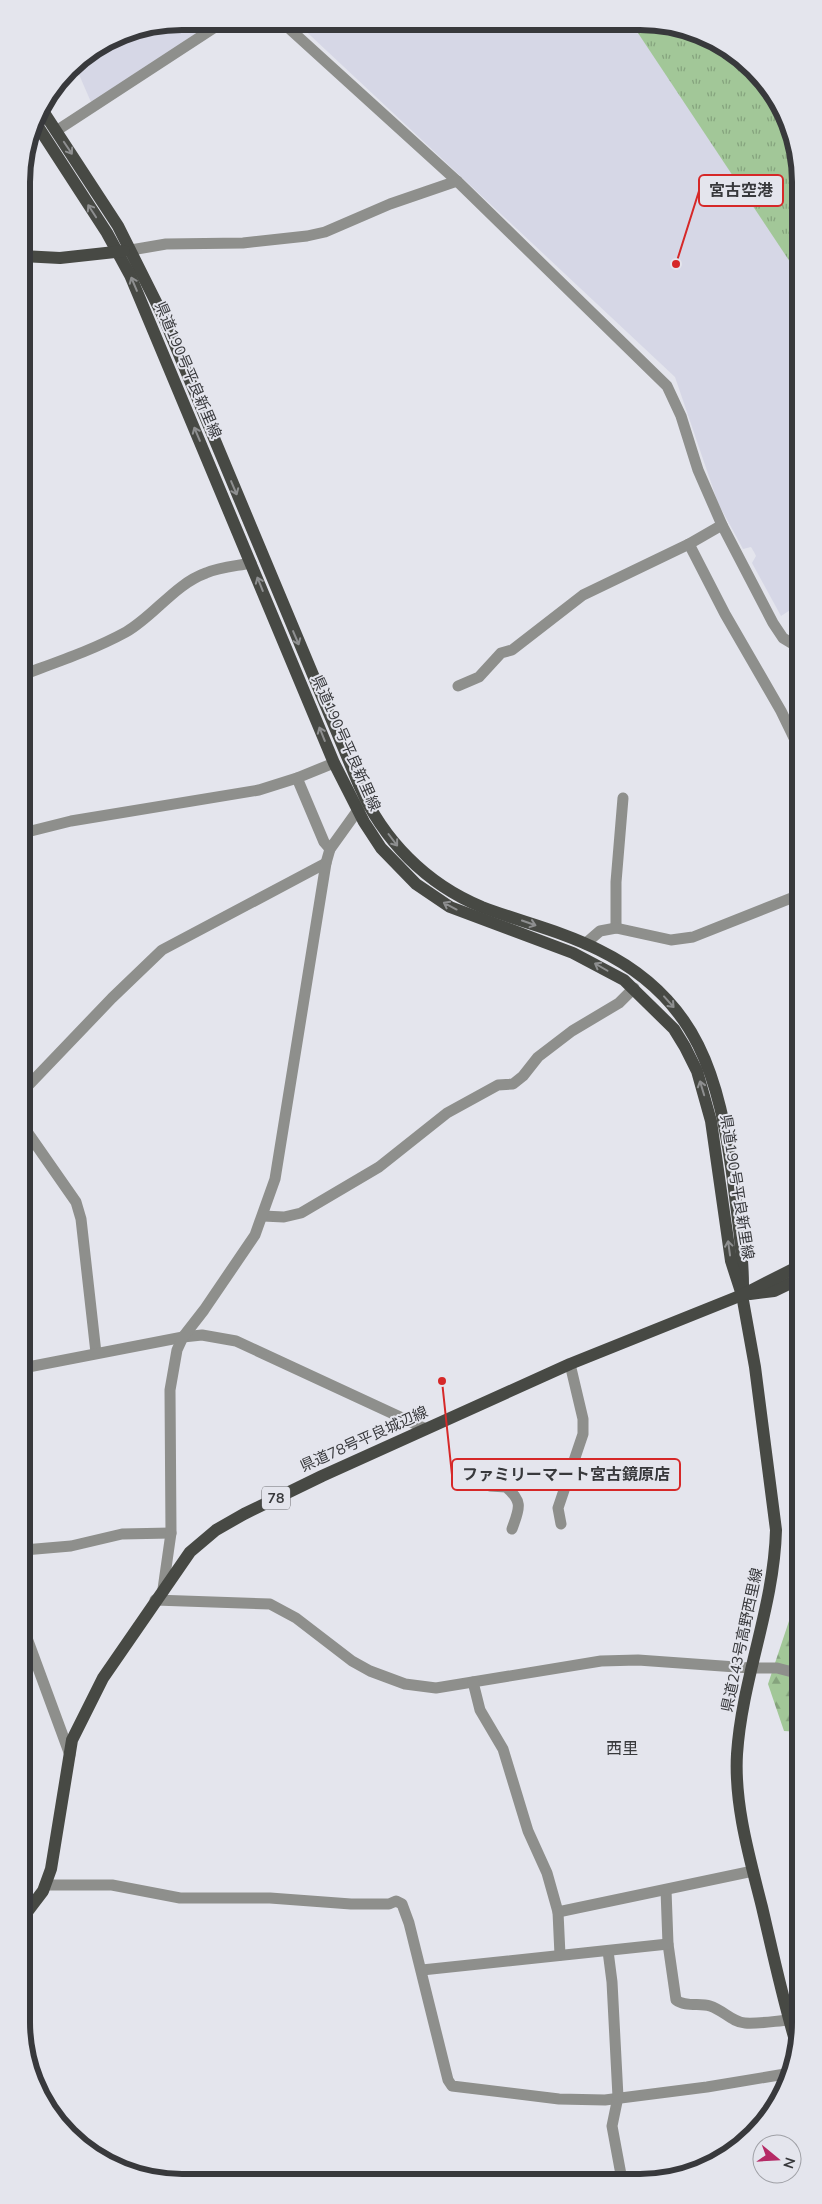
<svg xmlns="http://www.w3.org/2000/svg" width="822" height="2204" font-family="'Nunito Sans','Noto Sans JP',sans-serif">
<defs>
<pattern id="grass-tufts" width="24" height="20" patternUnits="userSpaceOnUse" patternTransform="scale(1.25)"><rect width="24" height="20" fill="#a2c798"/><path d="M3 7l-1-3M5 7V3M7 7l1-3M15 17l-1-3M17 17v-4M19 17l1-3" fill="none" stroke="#85a37d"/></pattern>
<pattern id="forest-firs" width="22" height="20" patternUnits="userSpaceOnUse" patternTransform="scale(1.25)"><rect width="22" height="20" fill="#a2c798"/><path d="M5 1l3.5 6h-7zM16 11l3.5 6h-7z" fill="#85a37d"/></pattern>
</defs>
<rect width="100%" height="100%" fill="#e4e5ed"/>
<g fill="#d6d7e6">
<path d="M182,21H215L91,102L74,63L76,61L121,33Z"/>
<path d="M296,22L671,24L711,38L753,68L779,102L798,151V605L781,616L752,563L756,556L754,552L751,547L743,549L718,503L675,377Z"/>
</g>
<path fill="url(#grass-tufts)" d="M632,24H671L711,38L753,68L779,102L798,151V274Z"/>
<path fill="url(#forest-firs)" d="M800,1601V1732L784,1731L768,1684L793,1609Z"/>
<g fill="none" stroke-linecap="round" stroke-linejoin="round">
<g stroke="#8e8f8c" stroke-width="11">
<path d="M282,22L457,181L667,386L681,416L698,470L722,525L773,623L783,638L798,647"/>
<path d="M56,131L223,22"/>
<path d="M131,250L166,244L243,243L307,236L325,232L390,204L457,181"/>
<path d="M689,544L725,614L781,711L798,746"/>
<path d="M22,675C57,662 93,650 126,632C154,616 175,584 206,573C220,567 237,566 251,563"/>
<path d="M458,686L479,677L501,653L512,650L583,595L689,544L722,525"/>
<path d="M297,778L324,842L330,849"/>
<path d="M23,833L71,821L259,790L297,778L334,763"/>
<path d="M616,928V882L623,798"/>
<path d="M585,944L600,931L616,928L671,940L693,937L799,895"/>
<path d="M23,1091L112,998L162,950L326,863"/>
<path d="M23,1126L76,1202L81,1219L96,1353"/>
<path d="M263,1216L284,1217L301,1213L379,1167L447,1113L498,1085L513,1084L523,1076L538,1057L572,1031L619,1003L634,988"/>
<path d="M23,1368L183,1337L202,1335L236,1341L426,1429"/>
<path d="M568,1479L609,1484"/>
<path d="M561,1524L558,1508L583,1434V1419L570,1364"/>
<path d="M512,1529C519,1509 524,1502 506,1487L490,1486L489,1479L494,1474C519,1475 542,1486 566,1484"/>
<path d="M24,1550L71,1546L122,1534L171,1533"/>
<path d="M163,1589L171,1533L170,1390L177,1350L183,1337L204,1310L255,1235L275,1179L326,863L330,849L363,803"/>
<path d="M155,1600L270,1604L296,1618L352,1661L370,1671L405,1684L436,1688L601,1661L638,1660L750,1668H777L800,1674"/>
<path d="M24,1630L70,1755"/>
<path d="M473,1682L480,1710L503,1749L528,1831L547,1873L558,1912L560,1955"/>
<path d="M45,1885H112L180,1898H270L351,1904H389L396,1901L402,1904L409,1923L448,2080L452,2086L559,2099L605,2100L707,2087L791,2073"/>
<path d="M666,1890L668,1944L676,2000C685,2007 700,2003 710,2006C723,2010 732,2022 745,2023C759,2024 775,2021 789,2020"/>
<path d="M558,1912L753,1871"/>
<path d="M608,1951L612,1982L618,2097L612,2126L622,2180"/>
<path d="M422,1970L668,1944"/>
</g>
<g stroke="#474944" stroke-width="12">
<path d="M41,108L118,226L163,316L359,785C383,840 426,884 482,907C521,922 562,931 599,950C699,999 719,1078 733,1180C737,1215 743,1249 743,1285"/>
<path d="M35,122L107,233L130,275L334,763L364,822L381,848L416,884L450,907L573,953L624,980L674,1029L685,1047L697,1071L711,1121L731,1261L742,1295L755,1367L776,1530C774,1607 742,1678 737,1754C734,1805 750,1859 762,1907C773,1954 783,2001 797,2047"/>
<path d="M22,256L60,258L124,251"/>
<path d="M750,1294L774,1291L799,1279"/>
<path d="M24,1916L43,1891L51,1869L72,1740L103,1678L190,1552L216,1530L244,1514L322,1476L570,1364L742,1295L799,1266"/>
</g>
</g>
<defs><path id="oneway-shaft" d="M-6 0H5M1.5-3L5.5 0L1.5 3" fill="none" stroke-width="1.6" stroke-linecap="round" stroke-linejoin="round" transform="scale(1.25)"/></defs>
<g stroke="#8e8f90">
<use href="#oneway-shaft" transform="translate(68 148) rotate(56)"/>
<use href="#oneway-shaft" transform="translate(92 211) rotate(-123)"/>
<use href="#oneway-shaft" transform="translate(134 284) rotate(-113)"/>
<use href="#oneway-shaft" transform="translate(197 434) rotate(-113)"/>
<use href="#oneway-shaft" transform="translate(234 488) rotate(67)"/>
<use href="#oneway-shaft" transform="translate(260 584) rotate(-112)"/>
<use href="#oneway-shaft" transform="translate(296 638) rotate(67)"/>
<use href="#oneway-shaft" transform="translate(322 734) rotate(-112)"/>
<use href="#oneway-shaft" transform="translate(393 840) rotate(53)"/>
<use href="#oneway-shaft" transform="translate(450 906) rotate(-152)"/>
<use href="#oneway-shaft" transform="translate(529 923) rotate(19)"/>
<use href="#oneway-shaft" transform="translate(601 967) rotate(-150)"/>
<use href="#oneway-shaft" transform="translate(669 1002) rotate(48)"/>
<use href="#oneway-shaft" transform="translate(702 1088) rotate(-107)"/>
<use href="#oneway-shaft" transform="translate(729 1248) rotate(-98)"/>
</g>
<g text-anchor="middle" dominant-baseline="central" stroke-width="4" stroke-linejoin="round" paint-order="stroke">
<rect fill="#e4e5ed" stroke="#6c6d71" stroke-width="1" x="262" y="1486.5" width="28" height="23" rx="4"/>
<g font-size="14" font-weight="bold" fill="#38393c">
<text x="276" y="1498">78</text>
</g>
<g font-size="15" fill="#38393c" stroke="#e4e5ed">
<text transform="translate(188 370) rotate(67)">県道190号平良新里線</text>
<text transform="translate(346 743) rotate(66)">県道190号平良新里線</text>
<text transform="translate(737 1187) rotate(81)">県道190号平良新里線</text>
<text transform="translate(364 1439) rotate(-24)">県道78号平良城辺線</text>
<text transform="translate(742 1640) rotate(-78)">県道243号高野西里線</text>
</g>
<g font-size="16" fill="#38393c" stroke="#e4e5ed">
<text x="622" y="1749">西里</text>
</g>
</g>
<path d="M0 0H822V2204H0ZM182 30H640A152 152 0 0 1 792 182V2022A152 152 0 0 1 640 2174H182A152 152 0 0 1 30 2022V182A152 152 0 0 1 182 30Z" fill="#e4e5ed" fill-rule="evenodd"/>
<path fill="none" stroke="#38393c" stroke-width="6" d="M182 30H640A152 152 0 0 1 792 182V2022A152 152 0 0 1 640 2174H182A152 152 0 0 1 30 2022V182A152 152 0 0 1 182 30Z"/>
<path fill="none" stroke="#d62828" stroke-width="2" d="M676 264L699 191M442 1381L452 1475"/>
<g fill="#d62828" stroke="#e4e5ed" stroke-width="2">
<circle cx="676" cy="264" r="5"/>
<circle cx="442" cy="1381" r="5"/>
</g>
<g fill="#e4e5ed" stroke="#d62828" stroke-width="2">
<rect x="699" y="175" width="84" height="31" rx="5"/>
<rect x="452" y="1459" width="228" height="31" rx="5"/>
</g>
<g font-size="16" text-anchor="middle" font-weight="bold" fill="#38393c">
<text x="741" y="196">宮古空港</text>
<text x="566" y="1480">ファミリーマート宮古鏡原店</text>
</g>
<g transform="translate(777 2159) rotate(108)"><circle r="24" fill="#e4e5ed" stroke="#9fa0a6"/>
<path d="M0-4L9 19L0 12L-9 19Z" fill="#b52a65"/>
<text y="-8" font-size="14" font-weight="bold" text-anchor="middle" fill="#38393c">N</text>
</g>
</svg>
